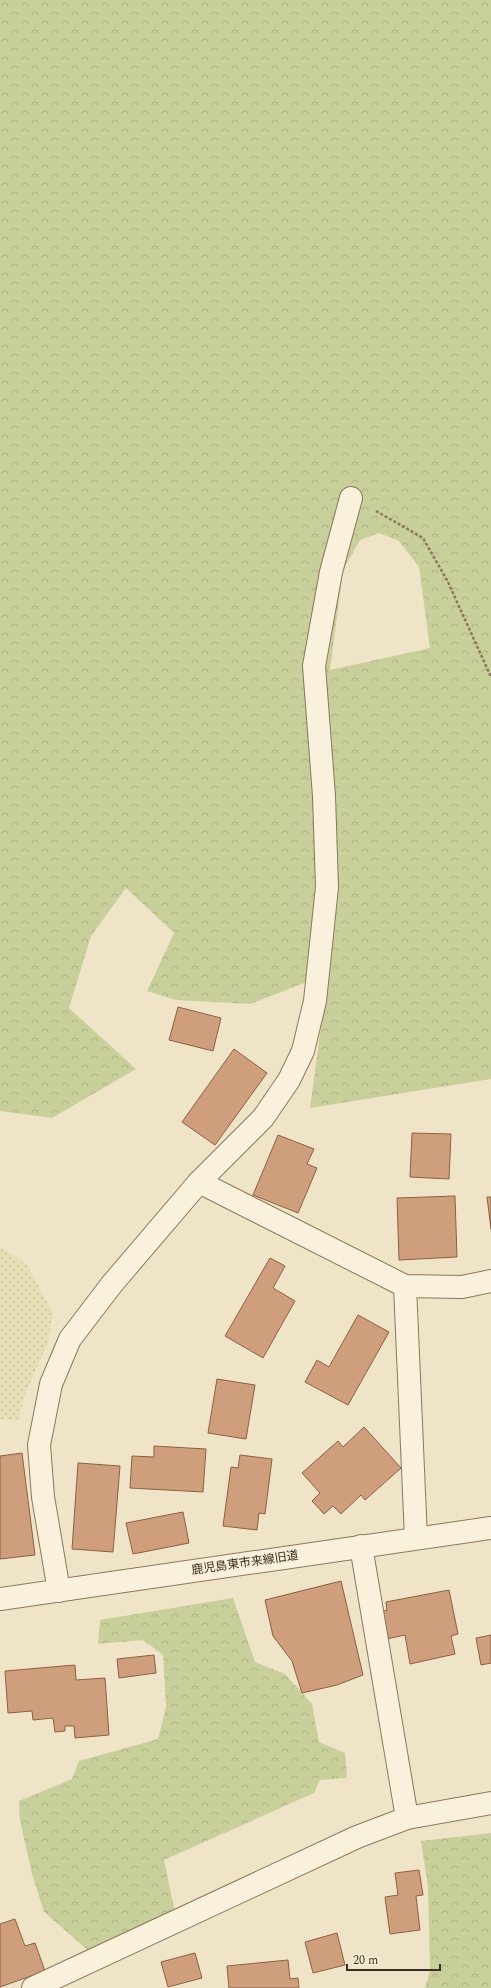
<svg xmlns="http://www.w3.org/2000/svg" width="491" height="1988" font-family="Spectral,'Noto Sans JP',serif">
<defs>
<pattern id="farmland-dots" width="8" height="8" patternUnits="userSpaceOnUse"><rect width="8" height="8" fill="#e6deb5"/><path d="M2 2h.1M6 6h.1" fill="none" stroke="#c6bf9b" stroke-width="1.8" stroke-linecap="round"/></pattern>
<pattern id="forest-crowns" width="20" height="18" patternUnits="userSpaceOnUse"><rect width="20" height="18" fill="#c9cf9b"/><path d="M2 6a3 3 0 1 1 6 0M12 15a3 3 0 1 1 6 0" fill="none" stroke="#aeb285"/></pattern>
</defs>
<rect width="100%" height="100%" fill="#f0e4c8"/>
<path fill="url(#farmland-dots)" d="M0,1247L27,1265L53,1313L48,1342L26,1392L18,1420L0,1419Z"/>
<g fill="url(#forest-crowns)" fill-rule="evenodd">
<path d="M0,0H491V1079L310,1108L328,974L250,1004L176,1000L147,991L174,933L126,888L91,936L69,1008L136,1069L52,1118L0,1111ZM379,533L399,541L419,567L430,648L330,670L343,570L360,540Z"/>
<path d="M233,1598L255,1662L285,1674L312,1704L319,1742L345,1753L347,1778L320,1780L314,1793L164,1860L175,1913L90,1952L44,1912L32,1874L20,1821L19,1801L72,1779L79,1761L158,1739L166,1707L163,1655L143,1640L98,1644L100,1620Z"/>
<path d="M491,1833V1988H425L430,1971L428,1887L421,1841Z"/>
</g>
<g fill="#cf9f7d" stroke="#8d5f41">
<path d="M178,1007L221,1018L213,1051L169,1040Z"/>
<path d="M234,1049L267,1073L215,1145L182,1122Z"/>
<path d="M412,1133L451,1134L449,1179L410,1177Z"/>
<path d="M278,1135L314,1149L307,1164L317,1168L298,1213L253,1195Z"/>
<path d="M455,1196L457,1257L399,1260L397,1198Z"/>
<path d="M487,1197H491V1229Z"/>
<path d="M270,1258L285,1266L273,1288L295,1301L263,1358L225,1336Z"/>
<path d="M358,1315L389,1332L348,1405L305,1382L317,1360L329,1367Z"/>
<path d="M217,1379L255,1385L246,1439L208,1433Z"/>
<path d="M364,1427L401,1468L365,1500L361,1495L341,1514L333,1506L324,1514L312,1501L320,1493L302,1473L338,1441L343,1447Z"/>
<path d="M154,1446L206,1449L203,1492L130,1488L132,1456L154,1457Z"/>
<path d="M22,1453L35,1555L0,1559V1456Z"/>
<path d="M240,1455L272,1459L265,1514L259,1513L257,1530L223,1526L231,1467L238,1468Z"/>
<path d="M78,1463L120,1466L113,1552L72,1549Z"/>
<path d="M183,1512L189,1543L133,1554L126,1523Z"/>
<path d="M341,1581L363,1675L337,1685L302,1693L292,1661L273,1636L265,1600Z"/>
<path d="M449,1590L458,1634L451,1636L455,1654L410,1664L405,1635L382,1640L376,1613L387,1610L386,1602Z"/>
<path d="M491,1635V1663L481,1665L476,1638Z"/>
<path d="M154,1655L156,1673L119,1678L117,1659Z"/>
<path d="M75,1665L76,1680L105,1678L109,1735L75,1738L74,1726H65V1731L55,1732L53,1718L33,1720L32,1711L8,1713L5,1671Z"/>
<path d="M419,1870L423,1895L416,1896L420,1930L390,1934L385,1897L398,1895L395,1873Z"/>
<path d="M15,1919L25,1946L35,1943L45,1971L0,1987V1924Z"/>
<path d="M337,1933L345,1965L313,1973L305,1942Z"/>
<path d="M195,1953L202,1978L168,1987L161,1962Z"/>
<path d="M288,1960L290,1979L298,1978L299,1988H229L227,1966Z"/>
</g>
<g fill="none" stroke-linecap="round" stroke-linejoin="round">
<defs>
<g id="minor">
<path d="M199,1182L405,1286L462,1287L491,1281"/>
<path d="M405,1286L416,1538"/>
<path d="M361,1546L407,1818"/>
<path d="M59,1591L43,1497L39,1445L51,1384L70,1339L112,1284L199,1182L263,1118L289,1080L303,1051L315,1001L327,887L324,796L314,666L331,572L351,498"/>
<path d="M0,1599L491,1528"/>
<path d="M33,1988L357,1837L407,1818L491,1803"/>
</g>
</defs>
<use href="#minor" stroke="#8d765c" stroke-width="24"/>
<path stroke="#8d765c" stroke-width="2.5" stroke-dasharray="3 2" stroke-linecap="butt" d="M376,511L423,538L448,582L491,677"/>
<use href="#minor" stroke="#faf1dc" stroke-width="22"/>
</g>
<g text-anchor="middle" dominant-baseline="central" stroke-width="3" stroke-linejoin="round" paint-order="stroke">
<g font-size="12" fill="#3d2e20" stroke="#f7eed8">
<text transform="translate(245 1563) rotate(-8)">鹿児島東市来線旧道</text>
</g>
</g>
<path d="M347 1964v6h93v-6" fill="none" stroke="#3d2e20" stroke-width="2"/>
<text x="353" y="1964" font-size="12" fill="#3d2e20" stroke="#f7eed8" stroke-width="3" paint-order="stroke">20 m</text>
</svg>
